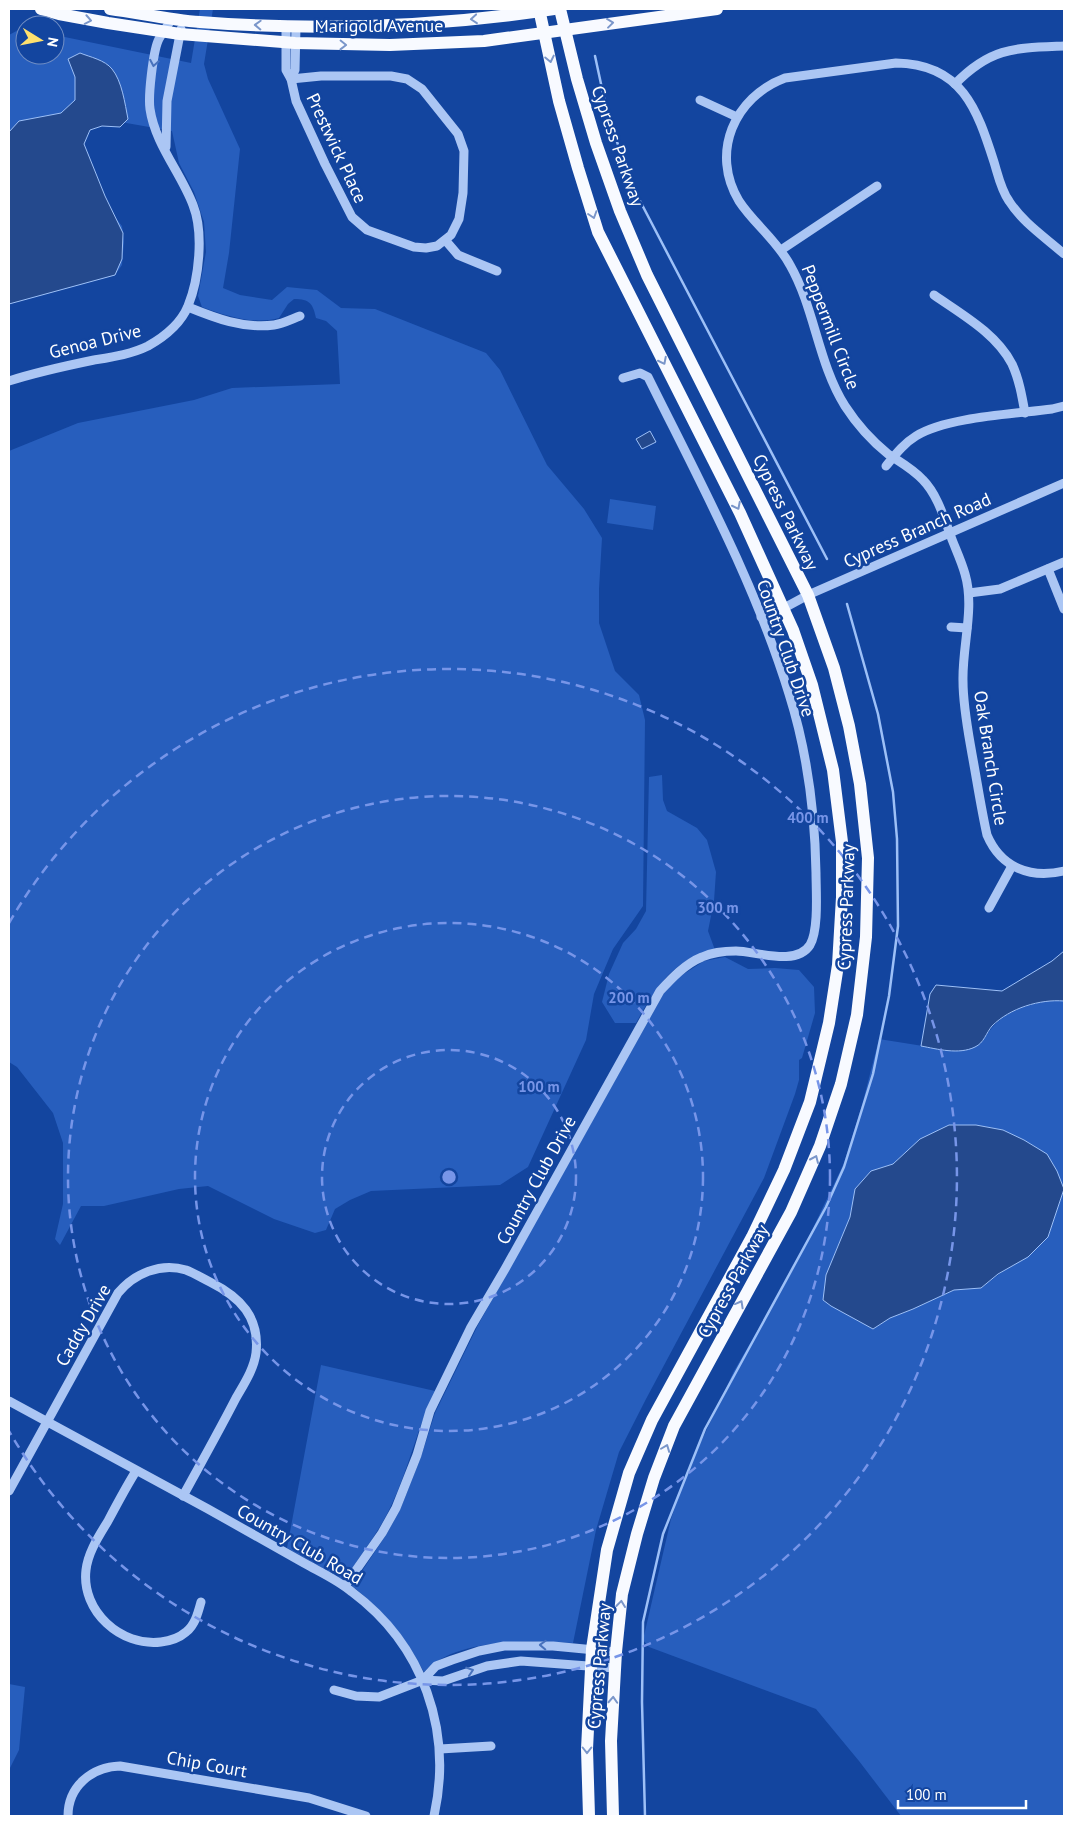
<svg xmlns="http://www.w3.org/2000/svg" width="1073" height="1825" font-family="'PT Sans',sans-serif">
<rect width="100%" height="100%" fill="#13459f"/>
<g fill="#275ebd" fill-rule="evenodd">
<path d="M200,9H213L204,64L208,79L240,149L229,253L223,288L240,295L272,300L287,287L317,290L341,308L375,309L486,353L500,370L547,465L584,509L602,538L599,589V623L615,671L639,695L645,720L643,906L613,949L594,994L586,1040L528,1167L500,1185L371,1191L350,1200L335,1209L326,1230L315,1233L274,1219L208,1186L179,1189L104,1206H81L60,1245L55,1239L63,1204V1143L53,1113L17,1067L9,1062V451L78,423L194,400L232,388L340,384L337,331L326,321L316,318C313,304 310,299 294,299L288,304L279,318C252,325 227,316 202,307L198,296L206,252L204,222L194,192L179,163L172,131L115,121L92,122L83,139L88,164L104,203L122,226L124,242L122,265L115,275L9,304V35L22,28L25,29V55H55V35L191,63Z"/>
<path d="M610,499L656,506L653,530L607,523Z"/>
<path d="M662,775L663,800L667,811L697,828L707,840L716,872L714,901L708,931L715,950C673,958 655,989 636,1023H615L602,1002L609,974L623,943L636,929L646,911L649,777Z"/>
<path d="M725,957L748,969L775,968L799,970L814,987L815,1013L802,1058L799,1060V1080L795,1094L764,1178L646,1399L619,1452L596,1530L573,1643C531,1640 455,1638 424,1672C405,1636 384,1611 352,1586L386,1535L400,1510L421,1457L435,1413L478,1325L664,993L679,977L704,961Z"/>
<path d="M1049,1000L1064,1001V1816H901L859,1761L816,1709L649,1647L643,1640L671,1519L686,1474L734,1371L794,1268L844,1163L862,1105L879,1039L948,1050L982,1042C1000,1012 1016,1009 1049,1000ZM976,1125L1003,1130L1024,1140L1047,1154L1052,1223L1048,1237L981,1288L954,1290L913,1309L890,1318L873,1329L855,1318L826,1275L850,1217L855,1189L871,1171L893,1164L920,1139Z"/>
<path d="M321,1365L435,1391C417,1428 409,1468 391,1506C379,1532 360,1556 344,1580L287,1548Z"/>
<path d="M9,1684L25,1687L19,1750L9,1770Z"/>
</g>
<g fill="#24498d" stroke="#9dc0f7">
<path d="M80,53C90,57 105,60 112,69C122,81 125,104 128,119L120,127L102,126L90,130L84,144L105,196L123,233L122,259L115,275L9,304V132L19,121L61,113L75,100V77L68,59Z"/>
<path d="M650,431L656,442L642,449L636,439Z"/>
<path d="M1064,951V1001C1040,999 1010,1008 992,1026C986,1033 984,1043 975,1047C959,1055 937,1049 921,1046L930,994L936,985L1002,991L1052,961Z"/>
<path d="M949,1125H976L1003,1130L1024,1140L1047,1154L1057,1171L1064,1189L1048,1237L1028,1257L998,1274L981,1288L954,1290L913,1309L890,1318L873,1329L831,1306L823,1300L826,1275L850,1217L855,1189L871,1171L893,1164L920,1139Z"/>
</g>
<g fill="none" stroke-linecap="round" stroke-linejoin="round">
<g stroke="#9dc0f7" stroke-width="2.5">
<path d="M595,56L609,121L638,197L827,559"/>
<path d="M645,1816L642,1702L643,1622L663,1534L705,1429L826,1207L844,1167L873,1074L889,996L898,926L897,839L893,792L878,714L847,604"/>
</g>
<g stroke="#abc6f4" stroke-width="9">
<path d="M286,26V70L291,79L296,101L325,164L352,217L367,230L414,247L426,248L437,246L451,235L459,219L463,193L464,151L458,134L422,89L407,79L391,76H321L291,79"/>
<path d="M291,79L295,70L296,27"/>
<path d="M955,84C991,47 1015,48 1064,46"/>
<path d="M700,100L737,117"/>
<path d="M166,147L167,101L181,29"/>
<path d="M446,241L458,255L497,271"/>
<path d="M781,250L877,186"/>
<path d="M1064,254C1046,238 1022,222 1009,201C1001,190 998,175 994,162C977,109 962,64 896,63L785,78C734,97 710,153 739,201C754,224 776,239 790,265C815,309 818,363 845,406C856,423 872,441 888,454C900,462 913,469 923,480C938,495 945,521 953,542C957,552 962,563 965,574C975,608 962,646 963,681C963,706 968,731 972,754C977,781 981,808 987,835C1001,868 1031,879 1064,871"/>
<path d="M934,295C961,314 996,333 1012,364C1019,379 1022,396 1025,413"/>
<path d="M188,307C215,318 243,329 274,325C282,324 292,319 300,316"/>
<path d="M9,381C37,372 65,366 94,360C112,357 132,354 148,346C164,337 181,323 188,306C199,279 204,233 193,205C181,173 155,144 150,109C148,96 153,53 158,41C161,34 168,26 172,18"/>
<path d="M886,466C895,455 903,444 916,436C946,417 1015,414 1052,409L1064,406"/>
<path d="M1048,569L1064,609"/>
<path d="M969,593L1000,589L1064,562"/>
<path d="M761,617L784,608L808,595L1064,483"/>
<path d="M951,627L967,628"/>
<path d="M989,908L1012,866"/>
<path d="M9,1401C75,1437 142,1473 208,1509C240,1527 272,1545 304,1563C320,1572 338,1580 352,1592C423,1645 453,1730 434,1816"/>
<path d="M136,1471C126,1487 117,1504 108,1521C99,1536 88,1552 86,1570C81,1611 121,1647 161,1642C170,1641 179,1638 186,1632C195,1625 198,1613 201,1602"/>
<path d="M9,1491L118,1293C134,1274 160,1262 186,1270C194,1273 202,1278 210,1282C240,1297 260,1317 256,1353C254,1369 244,1384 236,1398C219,1431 201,1463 183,1496"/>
<path d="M345,1586L382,1533L396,1508L417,1455L430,1411L471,1327L505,1269L660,991C672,978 685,964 702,957C711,953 726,951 736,951C755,951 796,967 810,945C819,930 816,890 816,873C815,813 807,751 789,694C755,583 699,480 648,377L640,373L623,378"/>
<path d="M423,1680L443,1681L487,1666L521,1661L615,1668"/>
<path d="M334,1690L356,1696L379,1697L423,1680L436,1666L452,1660L479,1651L504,1646H553L616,1652"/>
<path d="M440,1749L491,1746"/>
<path d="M68,1816C68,1786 92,1767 120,1766L309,1798L366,1816"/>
</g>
<g stroke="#f8faff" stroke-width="12">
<path d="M41,9L59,14L108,23L180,34L295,43L390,45L484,41L717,9"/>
<path d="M110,9C140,13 170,20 200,22C318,31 437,27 554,9"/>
<path d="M539,9L559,101L578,168L598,232L740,513L793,630L812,685L833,770L842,842V897L838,965L829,1023L810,1102L784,1170L752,1237L652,1420L629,1473L607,1550L592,1649L587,1749L589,1816"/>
<path d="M560,9L577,79L596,143L620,211L647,275L808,595L834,668L849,726L860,784L868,858L866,937L857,1015L841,1084L820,1146L791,1212L674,1426L654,1478L637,1534L622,1594L616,1652L611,1741L613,1816"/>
</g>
</g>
<defs><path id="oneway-chevron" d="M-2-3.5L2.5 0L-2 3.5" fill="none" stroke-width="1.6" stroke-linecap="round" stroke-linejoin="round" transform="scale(1.25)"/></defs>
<g stroke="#7a96ca">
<use href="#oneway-chevron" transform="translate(474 19) rotate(175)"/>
<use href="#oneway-chevron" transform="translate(88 20) rotate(11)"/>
<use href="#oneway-chevron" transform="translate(610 23) rotate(-7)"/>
<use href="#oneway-chevron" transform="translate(258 25) rotate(-178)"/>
<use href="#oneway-chevron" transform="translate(343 45) rotate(1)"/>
<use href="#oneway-chevron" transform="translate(550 59) rotate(78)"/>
<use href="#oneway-chevron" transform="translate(593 215) rotate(72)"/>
<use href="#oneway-chevron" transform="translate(663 361) rotate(63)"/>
<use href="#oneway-chevron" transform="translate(737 506) rotate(63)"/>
<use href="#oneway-chevron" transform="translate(815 1159) rotate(-66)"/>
<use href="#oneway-chevron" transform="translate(740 1304) rotate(-61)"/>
<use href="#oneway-chevron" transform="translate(666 1448) rotate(-69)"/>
<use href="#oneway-chevron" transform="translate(621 1604) rotate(-83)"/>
<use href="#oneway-chevron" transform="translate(613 1700) rotate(-87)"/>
<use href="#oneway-chevron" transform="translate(587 1750) rotate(90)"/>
</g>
<g stroke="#4872bd">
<use href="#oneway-chevron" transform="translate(154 63) rotate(100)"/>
<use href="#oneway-chevron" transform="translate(543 1645) rotate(-178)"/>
<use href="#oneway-chevron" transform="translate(470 1671) rotate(-18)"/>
</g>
<g fill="none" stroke="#7795e8" stroke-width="2.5" stroke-dasharray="9 6">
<circle cx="449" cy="1177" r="127"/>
<circle cx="449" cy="1177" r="254"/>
<circle cx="449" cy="1177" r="381"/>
<path d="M9 923A508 508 0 1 1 9 1431"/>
</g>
<g text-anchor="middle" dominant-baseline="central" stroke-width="5" stroke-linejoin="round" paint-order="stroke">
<g font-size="18" fill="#fff" stroke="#13459f">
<text x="379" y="25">Marigold Avenue</text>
<text transform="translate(618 146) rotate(71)">Cypress Parkway</text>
<text transform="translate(337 148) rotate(65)">Prestwick Place</text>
<text transform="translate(831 327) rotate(69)">Peppermill Circle</text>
<text transform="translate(95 341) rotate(-14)">Genoa Drive</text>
<text transform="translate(786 512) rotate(64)">Cypress Parkway</text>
<text transform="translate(917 530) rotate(-24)">Cypress Branch Road</text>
<text transform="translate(786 648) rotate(71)">Country Club Drive</text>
<text transform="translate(991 758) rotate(81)">Oak Branch Circle</text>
<text transform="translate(846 907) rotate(-88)">Cypress Parkway</text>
<text transform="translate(536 1180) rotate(-61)">Country Club Drive</text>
<text transform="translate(733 1281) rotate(-61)">Cypress Parkway</text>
<text transform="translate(83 1325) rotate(-60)">Caddy Drive</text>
<text transform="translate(300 1544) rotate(30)">Country Club Road</text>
<text transform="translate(599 1666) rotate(-85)">Cypress Parkway</text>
<text transform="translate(207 1764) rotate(10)">Chip Court</text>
</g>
</g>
<circle cx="449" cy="1177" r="8" fill="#7795e8" stroke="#13459f" stroke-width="2.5"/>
<g font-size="15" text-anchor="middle" font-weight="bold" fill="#7795e8" stroke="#13459f" stroke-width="5" stroke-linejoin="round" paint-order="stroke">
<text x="808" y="823">400 m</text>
<text x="718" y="913">300 m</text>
<text x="629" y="1003">200 m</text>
<text x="539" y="1092">100 m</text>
</g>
<rect width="1073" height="1825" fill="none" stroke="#ffffff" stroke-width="20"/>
<g transform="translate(40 40) rotate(100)"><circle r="24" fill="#13459f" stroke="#718fc5"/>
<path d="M0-4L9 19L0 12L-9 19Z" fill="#ffe16e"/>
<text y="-8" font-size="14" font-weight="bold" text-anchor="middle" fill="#ffffff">N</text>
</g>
<path d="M898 1800v8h128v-8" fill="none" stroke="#ffffff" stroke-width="2.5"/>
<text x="906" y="1800" font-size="15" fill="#ffffff" stroke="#13459f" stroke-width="4" paint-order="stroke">100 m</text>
</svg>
